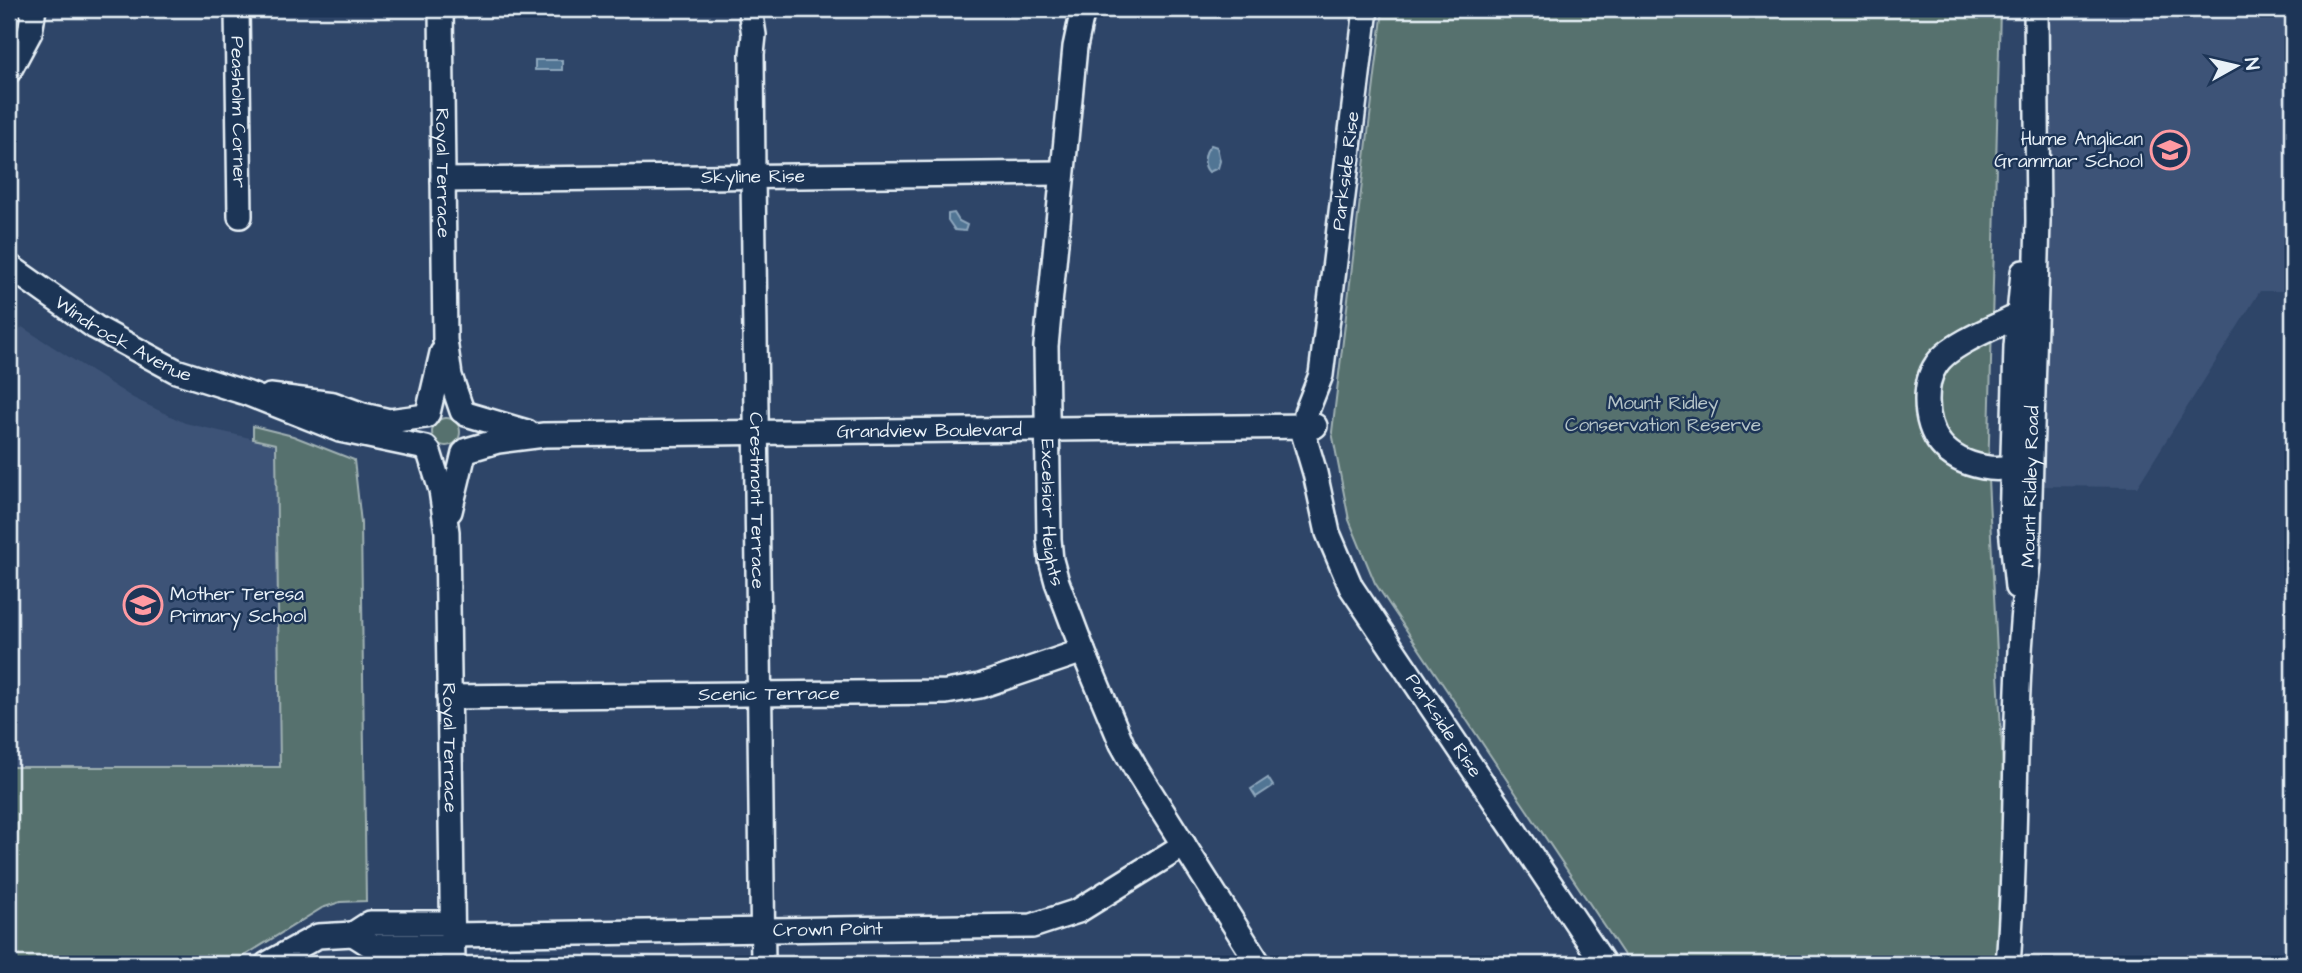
<svg xmlns="http://www.w3.org/2000/svg" width="2302" height="973" font-family="'Architects Daughter',sans-serif">
<rect width="100%" height="100%" fill="#2e4568"/>
<filter id="ink" filterUnits="userSpaceOnUse"><feTurbulence type="fractalNoise" baseFrequency=".0143" numOctaves="2"/><feDisplacementMap in="SourceGraphic" scale="14" xChannelSelector="R" yChannelSelector="G"/><feConvolveMatrix kernelMatrix="1 2 1 2 8 2 1 2 1" color-interpolation-filters="sRGB"/></filter>
<g filter="url(#ink)">
<g fill="#3d5377">
<path d="M2047,9H2293V291H2260L2137,487L2042,486Z"/>
<path d="M22,327L133,398L185,423L276,444L280,768L9,767V344Z"/>
</g>
<g fill="#57716e" stroke="#a0b1b3" stroke-width="2">
<path d="M1383,9H2000L1988,479L2005,807L2000,939L1997,964H1630L1375,583L1349,520L1332,432Z"/>
<circle cx="446" cy="432" r="14"/>
<path d="M253,426L293,436L354,460L361,523L366,901L340,902L322,908L231,964H9V767H280L276,444L253,439Z"/>
</g>
<g fill="#517494" stroke="#8da6bc" stroke-width="2">
<rect x="535" y="60" width="27" height="10"/>
<path d="M1211,145L1217,147L1220,161L1218,168L1209,172C1202,165 1204,152 1211,145Z"/>
<path d="M954,213L959,221L967,225L965,231L955,230L948,220V214Z"/>
<path d="M1268,778L1273,786L1256,797L1251,789Z"/>
</g>
<g fill="none" stroke-linecap="round" stroke-linejoin="round">
<defs>
<g id="minor">
<path id="s1" d="M237,9L240,216"/>
<path id="s2" d="M441,9L445,340L450,376L462,411"/>
<path id="s3" d="M750,9L754,35L752,54L753,175L763,964"/>
<path id="s4" d="M1083,9L1075,47L1046,346L1049,539L1051,560L1057,582L1083,651L1122,744L1137,771L1259,964"/>
<path id="s5" d="M1366,9L1321,375L1306,413L1304,436L1315,473L1328,533L1351,587L1604,964"/>
<path d="M9,71L30,32L34,9"/>
<path id="s6" d="M443,180L1062,173"/>
<path id="s7" d="M9,266L95,327L176,371L246,393L340,430L426,448"/>
<path d="M2018,316C1997,326 1948,345 1936,365C1929,375 1927,388 1927,400C1927,437 1946,460 1983,467C1998,470 2010,469 2022,459"/>
<path d="M270,396L333,404L363,415L389,421L426,416"/>
<path d="M428,413L442,353"/>
<path d="M466,414L527,432"/>
<path id="s8" d="M467,450L498,441L544,435L1315,426"/>
<path id="s9" d="M429,452L441,490L447,532L453,964"/>
<path d="M450,511L464,453"/>
<path d="M2017,587L2011,528L2016,346L2023,272"/>
<path id="s10" d="M449,697L946,692L980,686L1083,651"/>
<path d="M353,934L372,946H452"/>
<path id="s11" d="M452,935L1032,926L1078,911L1184,845"/>
<path d="M267,964L318,936L353,934L370,923H452"/>
<path id="s12" d="M2008,964C2019,831 2011,696 2028,564L2038,221L2036,9"/>
</g>
</defs>
<use href="#minor" stroke="#e8f1f8" stroke-width="28"/>
<use href="#minor" stroke="#1d3557" stroke-width="23"/>
</g>
</g>
<defs>
<symbol id="school-ring" viewBox="-11 -11 22 22"><circle r="9.5" fill="#1d3557" stroke="#ff9aa2" stroke-width="1.5"/><path d="M0-5L7-2L0 1L-7-2ZM-4 1L0 2.5L4 1V4Q0 6-4 4Z" fill="#ff9aa2"/></symbol>
</defs>
<g fill-rule="evenodd">
<use href="#school-ring" x="2148" y="128" width="44" height="44"/>
<use href="#school-ring" x="121" y="583" width="44" height="44"/>
</g>
<g text-anchor="middle" dominant-baseline="central" stroke-width="5" stroke-linejoin="round" paint-order="stroke">
<g font-size="19" fill="#e8f1f8" stroke="#1d3557">
<text stroke="none"><textPath href="#s1" startOffset="103">Peasholm Corner</textPath></text>
<text transform="translate(1346 171) rotate(-83)">Parkside Rise</text>
<text stroke="none"><textPath href="#s2" startOffset="164">Royal Terrace</textPath></text>
<text stroke="none"><textPath href="#s6" startOffset="310">Skyline Rise</textPath></text>
<text stroke="none"><textPath href="#s7" startOffset="136">Windrock Avenue</textPath></text>
<text stroke="none"><textPath href="#s8" startOffset="464">Grandview Boulevard</textPath></text>
<text stroke="none"><textPath href="#s12" startOffset="478">Mount Ridley Road</textPath></text>
<text stroke="none"><textPath href="#s3" startOffset="492">Crestmont Terrace</textPath></text>
<text stroke="none"><textPath href="#s4" startOffset="506">Excelsior Heights</textPath></text>
<text stroke="none"><textPath href="#s10" startOffset="320">Scenic Terrace</textPath></text>
<text stroke="none"><textPath href="#s5" startOffset="758">Parkside Rise</textPath></text>
<text stroke="none"><textPath href="#s9" startOffset="298">Royal Terrace</textPath></text>
<text stroke="none"><textPath href="#s11" startOffset="376">Crown Point</textPath></text>
</g>
<g font-size="19" fill="#e8f1f8" stroke="#1d3557" text-anchor="end">
<text x="2143" y="139">Hume Anglican<tspan x="2143" dy="22">Grammar School</tspan></text>
<text x="170" y="594" text-anchor="start">Mother Teresa<tspan x="170" dy="22">Primary School</tspan></text>
</g>
<g font-size="19" fill="#b5c4c8" stroke="#1d3557">
<text x="1663" y="403">Mount Ridley<tspan x="1663" dy="22">Conservation Reserve</tspan></text>
</g>
</g>
<rect width="2302" height="973" fill="none" stroke="#1d3557" stroke-width="35"/>
<rect x="18" y="18" width="2267" height="938" fill="none" stroke="#e8f1f8" stroke-width="2.5" filter="url(#ink)"/>
<g transform="translate(2236 66) rotate(82)" stroke="#1d3557" stroke-width="5" paint-order="stroke">
<path d="M0-5L12 26L0 18L-12 26Z" fill="#e8f1f8"/>
<text y="-10" font-size="19" font-weight="bold" text-anchor="middle" fill="#e8f1f8">N</text>
</g>
</svg>
